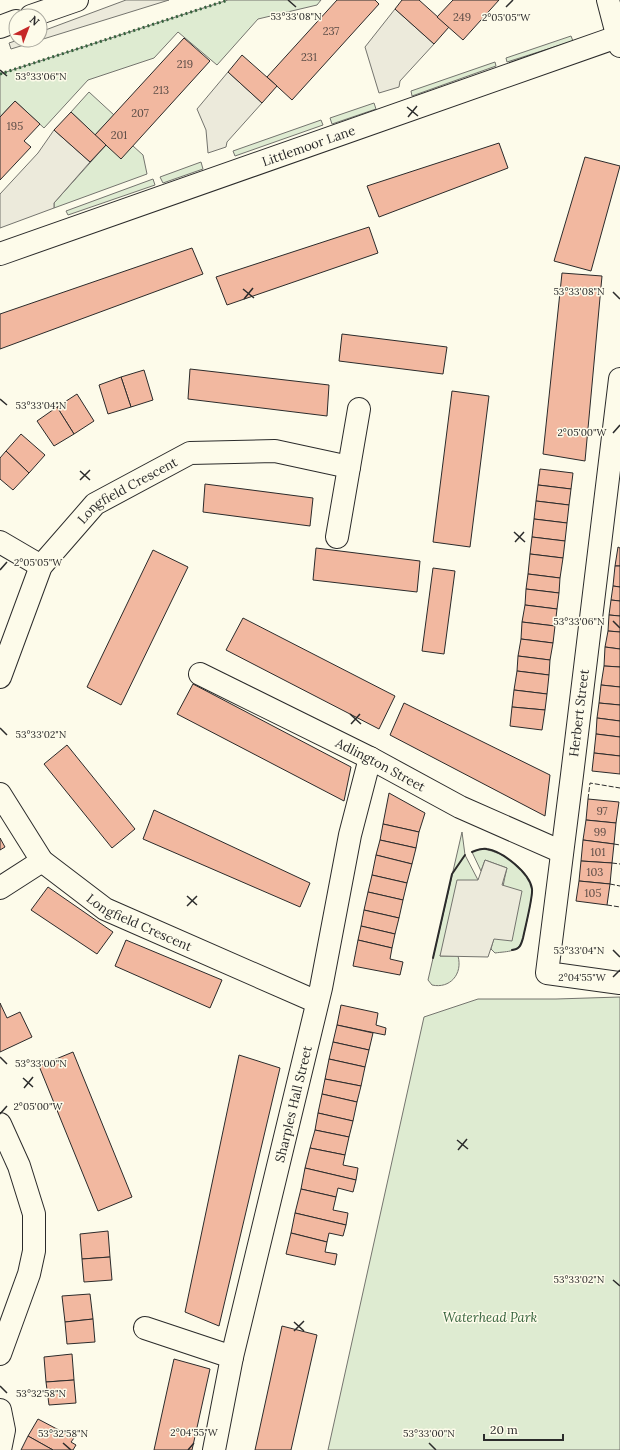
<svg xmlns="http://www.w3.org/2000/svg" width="620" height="1450" font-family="Lora,serif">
<rect width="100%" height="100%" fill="#fdfbea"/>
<g fill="#deebd1" stroke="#74746e">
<path d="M228,0H321L317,5L258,19L217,65L178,32L154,58L88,80L44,128L15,101L0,117V74Z"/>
<path d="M571,36L573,41L507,62L506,58Z"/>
<path d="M495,62L496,66L412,96L411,91Z"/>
<path d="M89,92L114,115L95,135L71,112Z"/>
<path d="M374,103L376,109L332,124L330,118Z"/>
<path d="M321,120L323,125L235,156L233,151Z"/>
<path d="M106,145L133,146L143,155L147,174L54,208V203Z"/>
<path d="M201,162L203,169L163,183L160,177Z"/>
<path d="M153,179L155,185L68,215L66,211Z"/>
<path d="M462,832L465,855L478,880L440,956H458C463,974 450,989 432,985L428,980Z"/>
<path d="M480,849C499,849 529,869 532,889C533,896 525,929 523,938C519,953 508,951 495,953L491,949C499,922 500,895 507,868L485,860L481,871L472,852Z"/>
<path d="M620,997V1450H328L424,1017L478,999H556Z"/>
</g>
<g fill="#eceadb" stroke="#74746e">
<path d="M126,0H169L11,49L9,43L18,40H40V32Z"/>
<path d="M395,9L434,44L400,81L399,87L379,93L365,47Z"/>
<path d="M228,72L262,103L227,142L226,147L208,153L206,130L197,109Z"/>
<path d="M54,130L90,162L54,203V208L0,228V194L38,153Z"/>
<path d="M485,860L507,868L502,885L522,891L512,941L494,939L488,957L440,956L457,880H478Z"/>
</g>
<g fill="#f2b8a0" stroke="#2b2b2b">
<path d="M337,0H375L379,4L292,100L267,77Z"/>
<path d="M402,0H419L449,27L434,44L395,9Z"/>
<path d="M453,0H499L463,40L437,17Z"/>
<path d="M184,38L210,61L121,159L95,135Z"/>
<path d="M242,55L277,86L262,103L228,72Z"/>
<path d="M15,101L40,124L24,141L31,147L0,180V117Z"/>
<path d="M71,112L106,145L90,162L54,130Z"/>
<path d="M499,143L508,168L379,217L367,186Z"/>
<path d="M585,157L620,166L591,271L554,261Z"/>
<path d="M369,227L378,253L227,305L216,277Z"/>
<path d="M192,248L203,274L0,349V314Z"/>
<path d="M562,273L602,276L585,461L543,454Z"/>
<path d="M342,334L447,347L443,374L339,361Z"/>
<path d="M190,369L329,385L327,416L188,399Z"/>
<path d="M144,370L153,400L131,407L121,377Z"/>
<path d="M121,377L131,407L108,414L99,385Z"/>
<path d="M452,391L489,396L470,547L433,542Z"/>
<path d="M77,394L94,421L74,434L57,407Z"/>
<path d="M57,407L74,434L54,446L37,421Z"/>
<path d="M21,434L45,455L29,473L6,451Z"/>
<path d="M6,451L29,473L13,490L0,479V458Z"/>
<path d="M540,469L573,473L571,489L538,485Z"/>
<path d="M205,484L313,498L310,526L203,512Z"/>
<path d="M538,485L571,489L569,505L536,501Z"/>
<path d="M536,501L569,505L567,523L534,519Z"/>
<path d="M534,519L567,523L565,541L532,537Z"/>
<path d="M532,537L565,541L563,558L530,554Z"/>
<path d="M618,547L620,548V566H615Z"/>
<path d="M316,548L420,561L417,592L313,580Z"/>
<path d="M153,550L188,567L121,705L87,687Z"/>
<path d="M530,554L563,558L560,578L528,574Z"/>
<path d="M615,566H620V587L613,586Z"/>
<path d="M433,568L455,571L444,654L422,651Z"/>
<path d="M528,574L560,578L559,593L526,589Z"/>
<path d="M613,586L620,587V601L611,600Z"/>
<path d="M526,589L559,593L557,609L525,605Z"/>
<path d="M611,600L620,601V616L609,615Z"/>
<path d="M525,605L557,609L555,626L522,622Z"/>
<path d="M609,615L620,616V632L608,631Z"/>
<path d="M243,618L395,696L379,729L226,650Z"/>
<path d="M522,622L555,626L553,643L521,639Z"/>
<path d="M608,631L620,632V649L605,647Z"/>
<path d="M521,639L553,643L550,660L518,656Z"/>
<path d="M605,647L620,649V667L604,666Z"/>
<path d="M518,656L550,660L549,675L517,671Z"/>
<path d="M604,666L620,667V687L601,685Z"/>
<path d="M517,671L549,675L547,694L514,690Z"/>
<path d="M193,684L351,767L344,801L177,714Z"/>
<path d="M601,685L620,687V705L599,703Z"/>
<path d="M514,690L547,694L545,710L512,707Z"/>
<path d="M404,703L550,775L545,816L390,735Z"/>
<path d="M599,703L620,705V721L597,718Z"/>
<path d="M512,707L545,710L542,730L510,726Z"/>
<path d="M597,718L620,721V737L596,734Z"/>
<path d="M596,734L620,737V756L594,753Z"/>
<path d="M67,745L135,829L112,848L44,764Z"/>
<path d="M594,753L620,756V774L592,771Z"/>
<path d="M389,793L425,813L419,832L383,824Z"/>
<path d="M588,799L619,802L616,823L586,820Z"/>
<path d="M154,810L310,883L300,907L143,839Z"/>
<path d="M586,820L616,823L614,844L583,840Z"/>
<path d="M383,824L419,832L416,848L380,840Z"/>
<path d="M0,838L5,847L0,850Z"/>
<path d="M380,840L416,848L412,864L376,855Z"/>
<path d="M583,840L614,844L612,863L581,861Z"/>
<path d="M376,855L412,864L407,883L372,875Z"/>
<path d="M581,861L612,863L610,884L579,881Z"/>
<path d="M372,875L407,883L403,900L368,892Z"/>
<path d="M579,881L610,884L607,905L576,901Z"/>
<path d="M48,887L113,932L97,954L31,910Z"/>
<path d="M368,892L403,900L399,918L364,910Z"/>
<path d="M364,910L399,918L395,934L361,926Z"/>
<path d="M361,926L395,934L392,948L358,940Z"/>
<path d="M126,940L222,980L210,1008L115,966Z"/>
<path d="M358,940L392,948L390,959L403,962L400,975L353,966Z"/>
<path d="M0,1003L7,1018L20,1012L32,1037L0,1052Z"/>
<path d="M341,1005L378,1013L376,1025L386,1028L385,1035L337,1025Z"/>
<path d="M337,1025L373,1033L369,1050L333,1042Z"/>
<path d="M333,1042L369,1050L365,1067L329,1059Z"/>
<path d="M73,1052L132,1197L98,1211L39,1066Z"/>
<path d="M239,1055L280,1068L219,1326L185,1312Z"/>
<path d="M329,1059L365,1067L361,1086L325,1079Z"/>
<path d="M325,1079L361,1086L357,1102L322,1094Z"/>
<path d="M322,1094L357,1102L353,1121L318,1113Z"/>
<path d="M318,1113L353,1121L349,1137L315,1130Z"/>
<path d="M315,1130L349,1137L345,1155L310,1148Z"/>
<path d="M310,1148L345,1155L343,1165L358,1168L356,1180L305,1168Z"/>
<path d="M305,1168L356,1180L353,1192L338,1188L336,1197L301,1189Z"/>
<path d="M301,1189L336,1197L333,1210L348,1213L346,1225L295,1213Z"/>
<path d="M295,1213L346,1225L343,1236L329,1233L327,1242L291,1233Z"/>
<path d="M108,1231L110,1257L82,1259L80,1234Z"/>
<path d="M291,1233L327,1242L325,1252L337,1254L335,1265L286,1254Z"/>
<path d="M110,1257L112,1280L84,1282L82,1259Z"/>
<path d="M90,1294L93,1319L65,1322L62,1296Z"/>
<path d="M93,1319L95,1342L67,1344L65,1322Z"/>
<path d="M282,1326L317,1335L291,1450H255Z"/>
<path d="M72,1354L74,1380L46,1382L44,1357Z"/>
<path d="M174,1359L210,1369L192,1450H154Z"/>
<path d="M74,1380L76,1403L49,1405L46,1382Z"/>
<path d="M38,1419L74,1438L71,1442L76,1445L73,1450H53L28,1436Z"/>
<path d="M28,1436L53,1450H21Z"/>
</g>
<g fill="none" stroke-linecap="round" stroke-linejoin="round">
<defs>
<g id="minor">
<path d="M608,0L620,46"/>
<path id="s1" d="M0,254L617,37"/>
<path d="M620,379L572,775L547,973L620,983"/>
<path d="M337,537L359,409"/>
<path d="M0,542L41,566"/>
<path id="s2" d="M200,674L370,758L460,807L562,852"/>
<path id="s3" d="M0,677L41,566L95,504L190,453L275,451L349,467"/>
<path id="s4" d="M0,794L42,861L105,909L317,1002"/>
<path d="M0,888L42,861"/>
<path d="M0,1124L19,1166L34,1214V1251L29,1274L0,1354"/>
<path d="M145,1328L232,1357"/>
<path d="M0,1410L4,1430L0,1450"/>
<path id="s5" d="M214,1450L232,1357L321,988L350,835L370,758"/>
</g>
<g id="major">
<path d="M31,16L77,0"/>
<path d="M0,27L16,21"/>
</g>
</defs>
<use href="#minor" stroke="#2b2b2b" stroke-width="24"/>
<use href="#major" stroke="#2b2b2b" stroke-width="24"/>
<use href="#minor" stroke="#fdfbea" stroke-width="22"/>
<use href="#major" stroke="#fdfbea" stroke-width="22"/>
<path stroke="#34623c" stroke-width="3" stroke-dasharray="2 3" stroke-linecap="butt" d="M0,74L228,0"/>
<g stroke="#2b2b2b" stroke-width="1" stroke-dasharray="5 2" stroke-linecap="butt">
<path d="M588,799L590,783L620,788"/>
<path d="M614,844L620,845"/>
<path d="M612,863L620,864"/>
<path d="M610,884L620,886"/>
<path d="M607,905L620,907"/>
</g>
<g stroke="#2b2b2b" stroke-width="2">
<path d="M472,852C477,850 482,848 487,849C502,851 530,873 532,889C533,897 525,928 523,938C521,945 520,949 512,950"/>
<path d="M433,958L452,874L465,855"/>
</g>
</g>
<path fill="none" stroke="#2b2b2b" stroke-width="1.5" d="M288,0L296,7M506,7L513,0M0,70L7,76M407,107L418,116M408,117L417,106M243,289L254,298M613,292L620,299M244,299L253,288M0,399L7,405M613,433L620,425M80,471L90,480M80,480L90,470M514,532L525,542M515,542L524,532M0,570L7,562M613,621L620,628M350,714L361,724M351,724L360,714M0,728L7,735M187,896L197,905M187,906L197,896M613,950L620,957M613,977L620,970M0,1057L7,1064M23,1078L33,1087M24,1088L33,1077M0,1114L7,1106M457,1140L468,1149M458,1150L467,1139M613,1280L620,1286M294,1322L304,1331M294,1331L304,1321M0,1386L7,1393M63,1443L71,1450M429,1443L436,1450M188,1450L194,1443"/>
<g text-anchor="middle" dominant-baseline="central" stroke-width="3" stroke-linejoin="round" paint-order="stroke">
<g font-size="11" fill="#5d4e48">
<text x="462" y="17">249</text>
<text x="331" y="31">237</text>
<text x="309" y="57">231</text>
<text x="185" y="64">219</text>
<text x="161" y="90">213</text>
<text x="140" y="113">207</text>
<text x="15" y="126">195</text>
<text x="119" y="135">201</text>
<text x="602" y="811">97</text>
<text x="600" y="832">99</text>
<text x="598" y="852">101</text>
<text x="595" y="872">103</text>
<text x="593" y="893">105</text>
</g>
<g font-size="13" fill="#2b2b2b" stroke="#fdfbea">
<text stroke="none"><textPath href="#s1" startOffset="327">Littlemoor Lane</textPath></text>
<text stroke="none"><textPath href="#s3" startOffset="235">Longfield Crescent</textPath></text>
<text transform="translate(579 713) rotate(-83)">Herbert Street</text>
<text stroke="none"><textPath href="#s2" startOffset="202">Adlington Street</textPath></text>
<text stroke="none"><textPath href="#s4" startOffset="195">Longfield Crescent</textPath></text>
<text stroke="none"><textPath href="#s5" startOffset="355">Sharples Hall Street</textPath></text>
</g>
<g font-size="13" font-style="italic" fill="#34623c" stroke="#fdfbea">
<text x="490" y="1317">Waterhead Park</text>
</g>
</g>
<g font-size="10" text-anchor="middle" fill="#2b2b2b" stroke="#fdfbea" stroke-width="3" stroke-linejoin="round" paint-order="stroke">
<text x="296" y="20">53°33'08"N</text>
<text x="506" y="21">2°05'05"W</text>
<text x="41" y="80">53°33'06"N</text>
<text x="579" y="295">53°33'08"N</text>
<text x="41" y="409">53°33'04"N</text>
<text x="582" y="436">2°05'00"W</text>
<text x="38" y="566">2°05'05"W</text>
<text x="579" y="625">53°33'06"N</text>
<text x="41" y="738">53°33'02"N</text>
<text x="579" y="954">53°33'04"N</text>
<text x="582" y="981">2°04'55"W</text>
<text x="41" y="1067">53°33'00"N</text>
<text x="38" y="1110">2°05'00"W</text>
<text x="579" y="1283">53°33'02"N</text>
<text x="41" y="1397">53°32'58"N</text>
<text x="194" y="1436">2°04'55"W</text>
<text x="63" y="1437">53°32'58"N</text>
<text x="429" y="1437">53°33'00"N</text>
</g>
<g transform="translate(28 28) rotate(42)"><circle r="19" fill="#fdfbea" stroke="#a9a89e"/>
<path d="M0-3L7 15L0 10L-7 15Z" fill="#c62828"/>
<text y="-6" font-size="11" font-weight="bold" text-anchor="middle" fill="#2b2b2b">N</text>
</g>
<path d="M484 1434v6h79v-6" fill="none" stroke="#2b2b2b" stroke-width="2"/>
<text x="490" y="1434" font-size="12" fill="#2b2b2b" stroke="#fdfbea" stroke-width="3" paint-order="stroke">20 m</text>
</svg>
